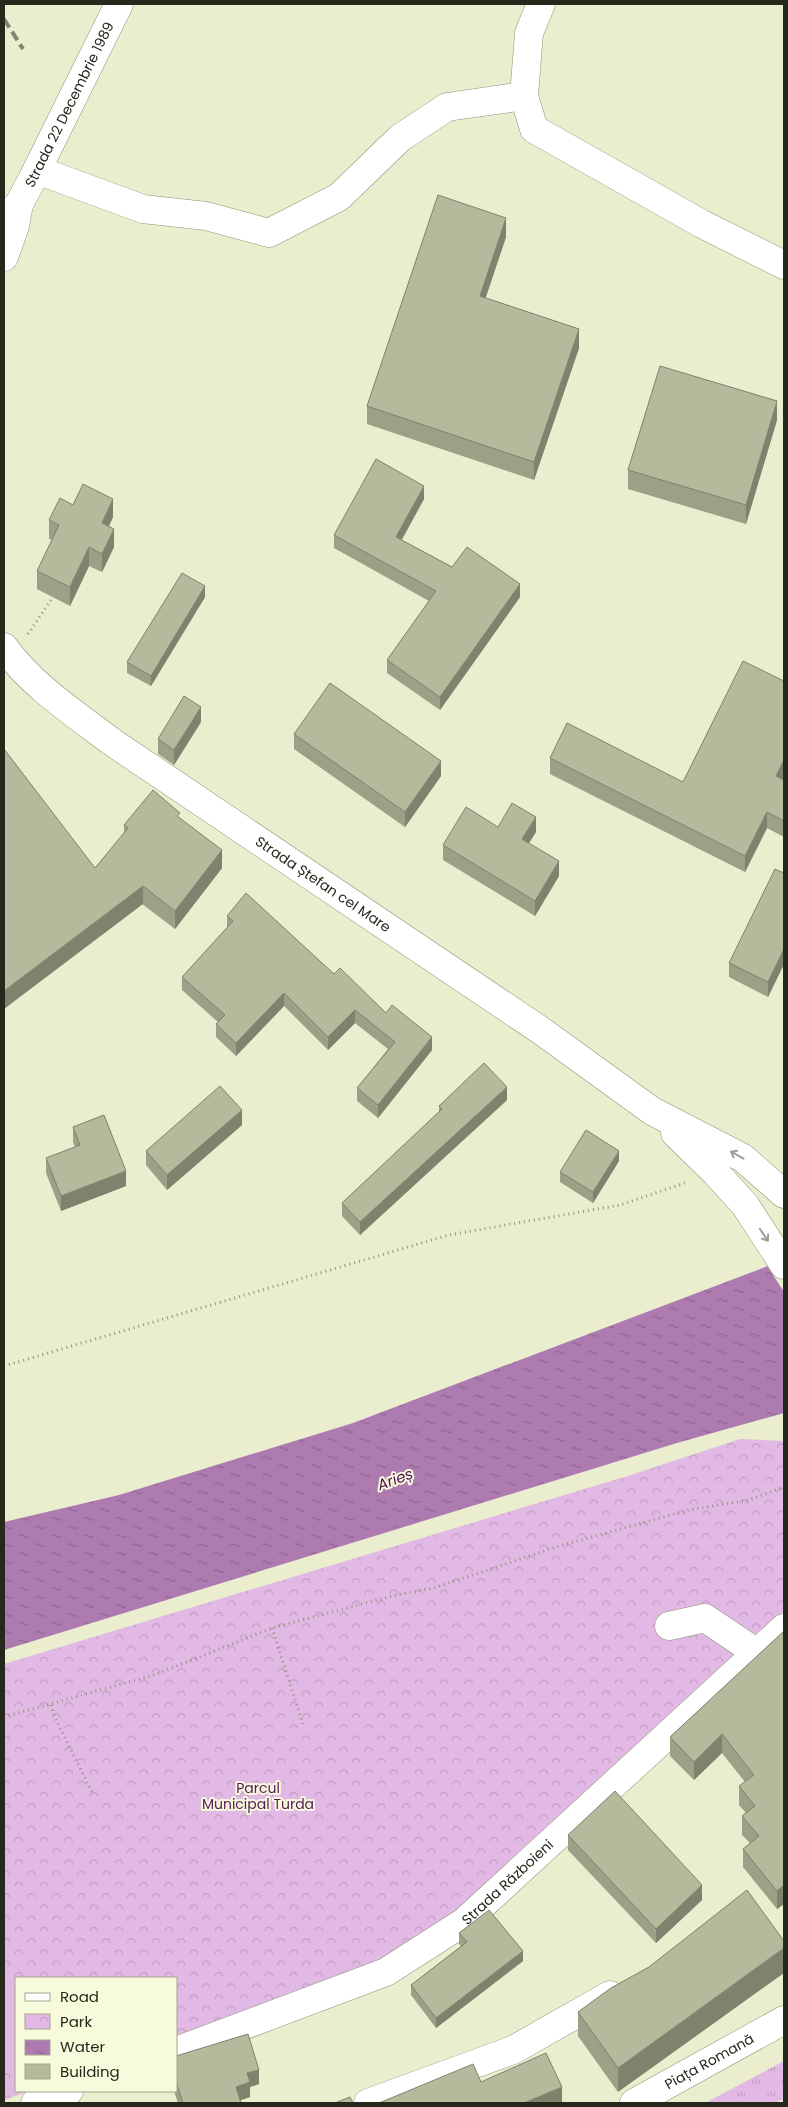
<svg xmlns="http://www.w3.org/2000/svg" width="788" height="2107" font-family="Poppins,sans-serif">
<defs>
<pattern id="grass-tufts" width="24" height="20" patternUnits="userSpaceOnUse" patternTransform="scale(1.25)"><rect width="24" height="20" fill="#e2b8e4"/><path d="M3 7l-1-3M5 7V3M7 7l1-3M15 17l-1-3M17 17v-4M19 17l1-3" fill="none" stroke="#c29ec3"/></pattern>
<pattern id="park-crowns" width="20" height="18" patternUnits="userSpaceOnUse" patternTransform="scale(1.25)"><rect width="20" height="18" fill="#e2b8e4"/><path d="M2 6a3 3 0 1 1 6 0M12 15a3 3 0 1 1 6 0" fill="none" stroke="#c29ec3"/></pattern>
<pattern id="water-ripples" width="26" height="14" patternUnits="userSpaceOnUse" patternTransform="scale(1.25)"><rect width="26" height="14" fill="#ae7bb1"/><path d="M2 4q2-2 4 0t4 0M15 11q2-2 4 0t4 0" fill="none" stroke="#8e658f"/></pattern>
</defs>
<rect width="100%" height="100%" fill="#eaedce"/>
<path fill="url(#grass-tufts)" d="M784,2061V2099L773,2103H705Z"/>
<path fill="url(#park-crowns)" d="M740,1439L784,1441V1611L461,1915L387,1960L176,2037V1978H16V2091H29L4,2100V1664L631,1475Z"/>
<path fill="#e2b8e4" d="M4,1959L16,1984V2062L4,2068Z"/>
<path fill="url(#water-ripples)" d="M784,1260V1413L677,1443L4,1650V1522L119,1495L353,1423Z"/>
<path fill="#eaedce" d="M784,1257V1292L766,1264Z"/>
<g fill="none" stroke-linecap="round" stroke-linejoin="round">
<defs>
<g id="minor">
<path d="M541,4L529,33L524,96L534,129L702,224L784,265"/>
<path d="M37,170L143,209L206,216L269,233L339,197L400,138L447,107L524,96"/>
<path d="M669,1626L705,1618L757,1653"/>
<path id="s1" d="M176,2051L386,1972L464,1922L784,1628"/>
<path d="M35,2103L69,2091"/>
<path d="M368,2103L513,2050L610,1995"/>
</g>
<g id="major">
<path id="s2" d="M4,218L19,204L33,178L119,4"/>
<path d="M4,257L15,226L19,204"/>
<path id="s3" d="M4,647C31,685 75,714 112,742L543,1032L652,1111L743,1158L784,1194"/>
<path d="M675,1133L716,1173L745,1205L784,1265"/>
<path id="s4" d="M634,2103L784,2020"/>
</g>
</defs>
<use href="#minor" stroke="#919377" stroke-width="29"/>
<use href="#major" stroke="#919377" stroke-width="29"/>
<g stroke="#92947e" stroke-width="3" stroke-dasharray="1 4" stroke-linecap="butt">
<path d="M28,634L53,597"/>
<path d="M4,1366L449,1235L620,1205L688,1182"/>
<path d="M272,1628L303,1724"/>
<path d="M51,1705L55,1718L92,1792"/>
<path d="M4,1717L157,1674L272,1628L400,1594L434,1588L556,1547L689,1510L749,1500L784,1487"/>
</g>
<use href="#minor" stroke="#fff" stroke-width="28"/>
<use href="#major" stroke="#fff" stroke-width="28"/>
<path stroke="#82846f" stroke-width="4" stroke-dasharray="10 5" stroke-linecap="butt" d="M4,19L23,49"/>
</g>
<g fill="#9d9f86">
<path d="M506,237L485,298L579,348L534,480L367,424V406Z"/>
<path d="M777,420L746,524L628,489V470Z"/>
<path d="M424,499L402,540L452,567L520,597L440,710L387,673V660L429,601L334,548V535Z"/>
<path d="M73,505L113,517L109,526L114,547L102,572L89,566L70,606L37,589V571L52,540L49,539V520Z"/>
<path d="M205,597L151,686L127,673V662Z"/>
<path d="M784,681V776L783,779L784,780V837L767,828L745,872L550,774V758L683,782Z"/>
<path d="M201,722L174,765L158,754V739Z"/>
<path d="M294,734L441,776L405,827L294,749Z"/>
<path d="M180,818L222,868L175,929L95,868L124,834V825Z"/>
<path d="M498,827L536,832L529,843L559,876L535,916L443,860V845Z"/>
<path d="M784,873V964L768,997L729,977V963Z"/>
<path d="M227,916L334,974L386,1013L432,1050L378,1118L357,1101V1088L388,1049L355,1023L328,1050L284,1006L236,1056L216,1037V1024L218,1022L182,990V977L227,928Z"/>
<path d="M507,1100L360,1235L342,1216V1203L439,1112V1106Z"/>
<path d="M242,1125L167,1190L146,1165V1151Z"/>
<path d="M73,1127L126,1186L61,1211L46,1173V1158L75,1147L73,1142Z"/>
<path d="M619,1161L593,1203L560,1182V1172Z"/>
<path d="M784,1631V1904L777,1909L743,1867V1849L750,1843L742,1835V1816L746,1813L739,1805V1786L745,1782L722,1753L694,1780L670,1756V1737Z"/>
<path d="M568,1835L702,1900L656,1943L568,1850Z"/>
<path d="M459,1933L523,1961L436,2028L411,1995V1985L461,1946L459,1944Z"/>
<path d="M649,1967L618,2092L578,2036V2012Z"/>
<path d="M176,2056L259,2084L250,2087V2097L240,2100L241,2103H178L174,2091H176Z"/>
</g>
<g fill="#7f826d">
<path d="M506,218V237L480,315V296Z"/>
<path d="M579,329V348L534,480V462Z"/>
<path d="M777,401V420L746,524V505Z"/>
<path d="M424,486V499L396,549V537Z"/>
<path d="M113,499V517L102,541V523Z"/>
<path d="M114,529V547L102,572V554Z"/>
<path d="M89,547V566L70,606V587Z"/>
<path d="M520,584V597L440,710V697Z"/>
<path d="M205,586V597L151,686V676Z"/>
<path d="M201,707V722L174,765V750Z"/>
<path d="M784,760V776L776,792V776Z"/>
<path d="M441,761V776L405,827V812Z"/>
<path d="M767,812V828L745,872V856Z"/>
<path d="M536,817V832L522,854V839Z"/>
<path d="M222,850V868L175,929V911Z"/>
<path d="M559,861V876L535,916V901Z"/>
<path d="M143,886V904L4,1009V991Z"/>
<path d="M784,949V964L768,997V982Z"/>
<path d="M284,993V1006L236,1056V1043Z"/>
<path d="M355,1010V1023L328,1050V1037Z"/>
<path d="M432,1037V1050L378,1118V1105Z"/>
<path d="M507,1087V1100L360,1235V1222Z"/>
<path d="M242,1110V1125L167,1190V1175Z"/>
<path d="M619,1151V1161L593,1203V1192Z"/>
<path d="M126,1171V1186L61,1211V1196Z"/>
<path d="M722,1734V1753L694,1780V1762Z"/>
<path d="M702,1885V1900L656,1943V1929Z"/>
<path d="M784,1885V1904L777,1909V1891Z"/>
<path d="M784,1948V1973L618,2092V2068Z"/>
<path d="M523,1951V1961L436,2028V2018Z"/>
<path d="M259,2070V2084L250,2087V2097L236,2102V2087L247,2073Z"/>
<path d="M562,2087V2103H524Z"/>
</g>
<g fill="#b6b99c" stroke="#7f826d">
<path d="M438,195L506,218L480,296L579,329L534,462L367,406Z"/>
<path d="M660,366L777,401L746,505L628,470Z"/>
<path d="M376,459L424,486L396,537L452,567L467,547L520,584L440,697L387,660L436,591L334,535Z"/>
<path d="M83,484L113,499L102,523L114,529L102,554L89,547L70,587L37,571L59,525L49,520L60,498L73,505Z"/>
<path d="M182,573L205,586L151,676L127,662Z"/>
<path d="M743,661L784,681V760L776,776L784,780V821L767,812L745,856L550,758L567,723L683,782Z"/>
<path d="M330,683L441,761L405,812L294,734Z"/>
<path d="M184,696L201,707L174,750L158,739Z"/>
<path d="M4,749L95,868L128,828L124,825L153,790L180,813L177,816L222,850L175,911L143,886L4,991Z"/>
<path d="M512,803L536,817L522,839L559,861L535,901L443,845L466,807L498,827Z"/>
<path d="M775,869L784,873V949L768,982L729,963Z"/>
<path d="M246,893L334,974L340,968L386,1013L392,1005L432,1037L378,1105L357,1088L395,1042L355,1010L328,1037L284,993L236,1043L216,1024L225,1015L182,977L233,921L227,916Z"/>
<path d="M484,1063L507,1087L360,1222L342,1203L442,1109L439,1106Z"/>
<path d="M220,1086L242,1110L167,1175L146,1151Z"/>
<path d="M104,1115L126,1171L61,1196L46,1158L80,1145L73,1127Z"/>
<path d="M586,1130L619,1151L593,1192L560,1172Z"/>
<path d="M784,1631V1885L777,1891L743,1849L759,1836L742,1816L755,1806L739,1786L754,1775L722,1734L694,1762L670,1737Z"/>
<path d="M615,1791L702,1885L656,1929L568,1835Z"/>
<path d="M747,1890L784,1941V1948L618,2068L578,2012L611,1988L649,1967Z"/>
<path d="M489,1910L523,1951L436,2018L411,1985L467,1942L459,1933Z"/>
<path d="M248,2034L259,2070L247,2073L250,2082L236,2087L241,2103H183L176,2082V2056Z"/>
<path d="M546,2053L562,2087L524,2103H379L473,2064L481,2082Z"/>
<path d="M350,2097L353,2103H335Z"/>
</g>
<defs><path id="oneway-shaft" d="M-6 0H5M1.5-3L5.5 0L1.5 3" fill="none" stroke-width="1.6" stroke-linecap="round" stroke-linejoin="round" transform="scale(1.25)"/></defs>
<g stroke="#9e9e99">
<use href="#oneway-shaft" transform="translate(737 1155) rotate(-151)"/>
<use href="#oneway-shaft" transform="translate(764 1235) rotate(56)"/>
</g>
<g text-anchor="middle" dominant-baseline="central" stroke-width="4" stroke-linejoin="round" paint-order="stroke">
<g font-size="14" fill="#27281c" stroke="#f7fadb">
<text stroke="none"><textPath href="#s2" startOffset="132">Strada 22 Decembrie 1989</textPath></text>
<text stroke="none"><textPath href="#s3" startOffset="399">Strada Ștefan cel Mare</textPath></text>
<text stroke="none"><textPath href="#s1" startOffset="376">Strada Războieni</textPath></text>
<text stroke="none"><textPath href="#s4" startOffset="86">Piața Romană</textPath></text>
</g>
<g font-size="14" fill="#56175b" stroke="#f7fadb">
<text x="258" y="1788">Parcul<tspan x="258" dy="16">Municipal Turda</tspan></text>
</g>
<g font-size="15" font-style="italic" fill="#4e0e54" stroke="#f7fadb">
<text transform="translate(395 1479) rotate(-20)">Arieș</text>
</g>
</g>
<rect width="788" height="2107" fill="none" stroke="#27281c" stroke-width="10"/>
<rect x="15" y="1977" width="162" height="115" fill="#f7fadb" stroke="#a4a68f"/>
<rect x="25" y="1993" width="25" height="8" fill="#ffffff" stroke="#a4a68f"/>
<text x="60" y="2002" font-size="15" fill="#27281c">Road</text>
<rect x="25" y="2014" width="25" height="15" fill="url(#park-crowns)" stroke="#a4a68f"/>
<text x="60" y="2027" font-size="15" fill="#27281c">Park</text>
<rect x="25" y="2040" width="25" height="15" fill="url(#water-ripples)" stroke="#a4a68f"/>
<text x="60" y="2052" font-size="15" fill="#27281c">Water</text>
<rect x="25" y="2064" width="25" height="15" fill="#b6b99c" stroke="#a4a68f"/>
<text x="60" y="2077" font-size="15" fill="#27281c">Building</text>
</svg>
